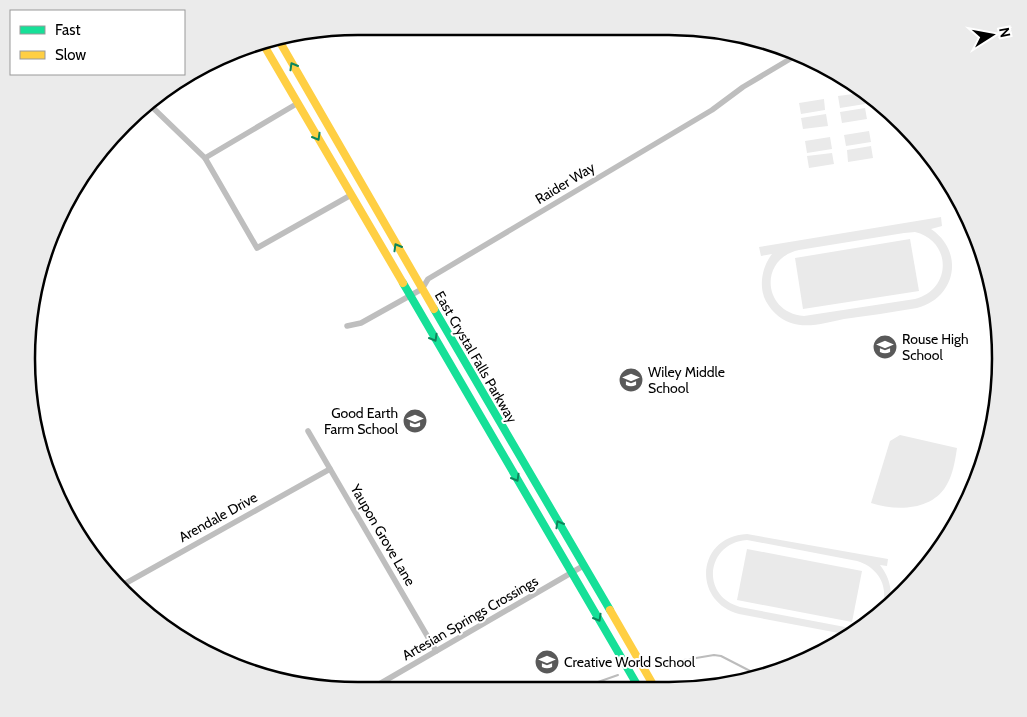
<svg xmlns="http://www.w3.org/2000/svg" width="1027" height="717" font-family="Cabin,sans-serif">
<rect width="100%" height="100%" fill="#fff"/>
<g fill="#eaeaea" fill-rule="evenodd">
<path d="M861,93L863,94L865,104L840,108L838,96Z"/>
<path d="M824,99L825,110L801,114L799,103Z"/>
<path d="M865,108L867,119L842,123L840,112Z"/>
<path d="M826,114L828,126L803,129L801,118Z"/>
<path d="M869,131L871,142L846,146L844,135Z"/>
<path d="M830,137L832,149L807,153L805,141Z"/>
<path d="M871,146L873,158L848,162L847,150Z"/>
<path d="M832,153L834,164L809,168L807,156Z"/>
<path d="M941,217L942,226L931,229C965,252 956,298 917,308C892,312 868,316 844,319C828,322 808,329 791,323C779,319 769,309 764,297C759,282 763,266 772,254L761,256L759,247ZM915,232C952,241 952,289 915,299L804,316C763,313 758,259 799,250L904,233Z"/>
<path d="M910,239L919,291L803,309L795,258Z"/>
<path d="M900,435L957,448C955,461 953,475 946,486C931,511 896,511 871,503L890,441Z"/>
<path d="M747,534L888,559L887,566L880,565C890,578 893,591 889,607L876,616C893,595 882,568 857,561L747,540C706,543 700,596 740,607L845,627L862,626L849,634H844L739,614C691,601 697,536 747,534Z"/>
<path d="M747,549L862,571L852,622L737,600Z"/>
</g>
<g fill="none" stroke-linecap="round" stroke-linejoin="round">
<g stroke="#bcbcbc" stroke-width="2">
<path d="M654,665L714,655L721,656L756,674"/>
<path d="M578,689L618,675"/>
</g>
<g stroke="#bebebe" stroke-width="5.5">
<path d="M149,104L205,158L257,248L351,195"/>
<path d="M205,158L298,103"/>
<path d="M347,326L361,323L422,289L428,279L712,110L743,87L795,56"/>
<path d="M308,431L436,651"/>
<path d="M119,587L330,469"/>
<path d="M369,690L583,566"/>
</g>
<g stroke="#16e098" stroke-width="8">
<path d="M403,283L639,688"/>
<path d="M434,309L610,610"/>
</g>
<g stroke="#ffcf43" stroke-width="8">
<path d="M277,37L434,309"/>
<path d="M262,42L403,283"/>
<path d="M610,610L655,688"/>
</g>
</g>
<defs><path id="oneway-chevron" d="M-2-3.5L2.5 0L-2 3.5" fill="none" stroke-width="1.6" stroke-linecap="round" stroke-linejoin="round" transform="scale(1.25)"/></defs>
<g stroke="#0d865b">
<use href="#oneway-chevron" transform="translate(293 66) rotate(-120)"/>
<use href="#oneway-chevron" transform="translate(317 137) rotate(60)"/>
<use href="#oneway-chevron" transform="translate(397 247) rotate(-120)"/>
<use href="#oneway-chevron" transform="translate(434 338) rotate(60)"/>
<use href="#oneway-chevron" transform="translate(516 478) rotate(60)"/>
<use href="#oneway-chevron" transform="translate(559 524) rotate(-120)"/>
<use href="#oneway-chevron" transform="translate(598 618) rotate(60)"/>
</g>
<defs>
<symbol id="school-disc" viewBox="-11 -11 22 22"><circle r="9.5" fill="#595959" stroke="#fff"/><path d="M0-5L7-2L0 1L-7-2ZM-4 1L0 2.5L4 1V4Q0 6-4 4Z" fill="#fff"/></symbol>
</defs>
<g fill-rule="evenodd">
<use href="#school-disc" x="871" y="333" width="28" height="28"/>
<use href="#school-disc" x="617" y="366" width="28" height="28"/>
<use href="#school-disc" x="401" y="407" width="28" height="28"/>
<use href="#school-disc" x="533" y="648" width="28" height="28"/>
</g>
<g text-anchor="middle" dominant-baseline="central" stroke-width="4" stroke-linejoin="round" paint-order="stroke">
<g font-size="14" fill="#000" stroke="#fff">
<text transform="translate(565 183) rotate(-31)">Raider Way</text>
<text transform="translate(476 357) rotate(60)">East Crystal Falls Parkway</text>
<text transform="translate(218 517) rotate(-29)">Arendale Drive</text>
<text transform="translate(383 535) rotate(60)">Yaupon Grove Lane</text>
<text transform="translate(470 618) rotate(-30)">Artesian Springs Crossings</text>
</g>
<g font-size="14" fill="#000" stroke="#fff" text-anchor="start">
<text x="902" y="339">Rouse High<tspan x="902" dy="16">School</tspan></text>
<text x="648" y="372">Wiley Middle<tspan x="648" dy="16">School</tspan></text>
<text x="398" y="413" text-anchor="end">Good Earth<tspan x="398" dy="16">Farm School</tspan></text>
<text x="564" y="662">Creative World School</text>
</g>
</g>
<path d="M0 0H1027V717H0ZM358 35H669A323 323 0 0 1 992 358V359A323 323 0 0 1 669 682H358A323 323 0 0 1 35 359V358A323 323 0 0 1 358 35Z" fill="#ebebeb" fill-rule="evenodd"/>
<path fill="none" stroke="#000" stroke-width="2.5" d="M358 35H669A323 323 0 0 1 992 358V359A323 323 0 0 1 669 682H358A323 323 0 0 1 35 359V358A323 323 0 0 1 358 35Z"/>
<rect x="10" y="10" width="175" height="65" fill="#ffffff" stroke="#999999"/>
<rect x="20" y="26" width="25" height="8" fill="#16e098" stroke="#999999"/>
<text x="55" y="35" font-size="15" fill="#000000">Fast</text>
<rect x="20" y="51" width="25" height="8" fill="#ffcf43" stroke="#999999"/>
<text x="55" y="60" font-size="15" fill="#000000">Slow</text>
<g transform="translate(992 35) rotate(79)" stroke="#ffffff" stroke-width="4" paint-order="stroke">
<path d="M0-4L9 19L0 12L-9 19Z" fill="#000000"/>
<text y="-8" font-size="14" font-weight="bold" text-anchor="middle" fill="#000000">N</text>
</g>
</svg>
